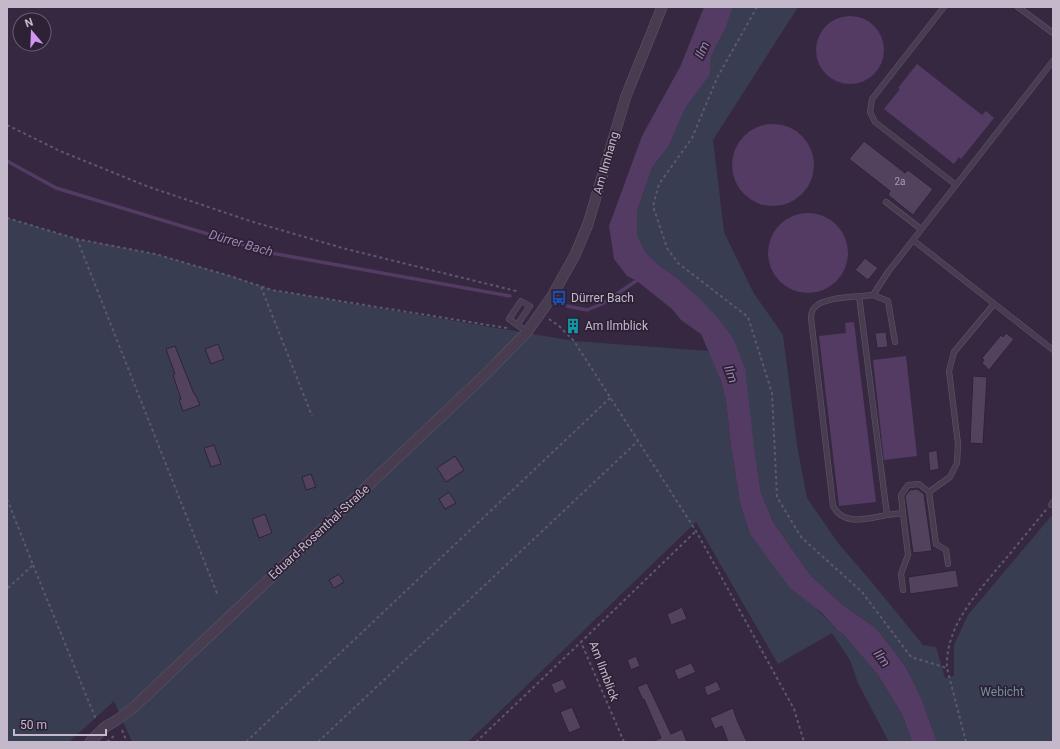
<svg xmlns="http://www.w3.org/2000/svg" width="1060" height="749" font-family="Roboto,sans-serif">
<rect width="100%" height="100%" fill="#362841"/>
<g fill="#393d52">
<path d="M733,7H798L713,140L724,232L753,292L783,335L797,445L807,498L838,543L870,580L923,645L936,647L945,678L954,676V645L968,615L1053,514V742H937L922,700L908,671L896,654L876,628L844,606L811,576L773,522L761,493L754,447L697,296L677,278L660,266L646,253L637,235V211L652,168L668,147L686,107L710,75L711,56L726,27Z"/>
<path d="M7,218L77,239L155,254L230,276L272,290L574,341L709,351L721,381L726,401L731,445L740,503L750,534L769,559L837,630L843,634L878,675L903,716L912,742H889L858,683L850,660L832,633L778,664L696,522L468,742H132L114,701L69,742H7Z"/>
</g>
<g fill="#533b64">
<path d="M704,7H733L726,27L711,56L710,75L686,107L668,147L652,168L637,211V235L646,253L660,266L677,278L697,296L717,317L733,338L745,368L754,447L761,493L773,522L811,576L844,606L876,628L896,654L908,671L922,700L937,742H912L903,716L878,675L843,634L837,630L821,612L790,588L750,534L740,503L731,445L726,401L721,381L701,334L681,320L672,309L637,281L627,276L614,259L609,226L642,136L681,65Z"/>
<circle cx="850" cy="50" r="34"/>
<path d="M917,64L982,115L986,111L994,118L961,159L959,157L954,164L884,109L900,89L898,88Z"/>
<circle cx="773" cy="165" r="41"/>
<circle cx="808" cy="253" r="40"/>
<path d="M854,322L876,502L839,506L819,336L846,333L845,323Z"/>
<path d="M906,356L917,456L884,460L873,360Z"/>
</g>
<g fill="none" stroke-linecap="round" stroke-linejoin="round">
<g stroke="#533b64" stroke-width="3.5">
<path d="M7,161L56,188L271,253L510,296"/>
<path d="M567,306L587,310L602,304L639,279"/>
</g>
</g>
<g fill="#52425e" stroke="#2f2338">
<path d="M864,141L905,173L908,170L933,189L913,215L888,195L890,191L849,159Z"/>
<path d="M865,258L878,268L868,280L855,270Z"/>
<path d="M886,332L888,347L877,348L875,333Z"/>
<path d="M1006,333L1014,339L989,370L982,363L984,360L982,358L1001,335L1003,337Z"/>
<path d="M218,344L224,359L211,364L205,349Z"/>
<path d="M175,346L194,394H195L200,405L183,411L179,400L181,399L173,375L175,374L166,349Z"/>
<path d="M973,376L987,377L983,444L970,443Z"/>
<path d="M214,445L221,464L211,467L204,448Z"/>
<path d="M937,450L939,469L930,471L928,452Z"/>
<path d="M455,456L464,470L446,482L437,468Z"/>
<path d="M311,474L316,487L306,490L302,477Z"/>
<path d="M917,489L924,494L932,551L913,553L905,496L910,490Z"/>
<path d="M449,492L456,503L445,509L439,499Z"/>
<path d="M265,514L272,533L259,538L252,519Z"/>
<path d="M956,570L959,587L910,594L908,577Z"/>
<path d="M339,574L344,582L334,588L329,580Z"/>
<path d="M682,607L687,619L671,625L667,614Z"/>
<path d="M636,656L640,666L631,670L627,660Z"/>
<path d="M691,663L696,672L678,680L674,670Z"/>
<path d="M563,679L567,688L555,694L551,684Z"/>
<path d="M717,681L721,690L707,696L704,687Z"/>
<path d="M647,683L671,734L682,729L687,742H652L661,738L644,699L643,700L637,687Z"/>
<path d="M572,707L581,728L569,733L560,712Z"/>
<path d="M733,708L737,720L747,742H728L722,726L715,729L710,718Z"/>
</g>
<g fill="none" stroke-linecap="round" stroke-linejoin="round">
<defs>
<g id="lane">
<path d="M944,7L872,99L870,112L875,122L956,185"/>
<path d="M1018,7L1053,33"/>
<path d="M1053,61L913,240L1053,350"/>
<path d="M886,202L921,229"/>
<path d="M873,295L888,301L895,342"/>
<path d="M859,296L887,515C868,518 844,527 833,506L811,318C811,314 812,310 815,307C825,296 859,297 873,295L888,272L913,240"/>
<path d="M517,325L530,306L521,301L509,319L527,332"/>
<path d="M929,492L950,477L957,463L958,444L949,371L954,352L994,304"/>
<path d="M1051,505L1053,502"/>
<path d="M903,513L901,495L908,485L919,484L929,492L936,544L946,550L948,564"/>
<path d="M887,515L903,513L908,555L901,574L903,590"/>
</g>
<path id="street" d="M90,742L105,727L117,720L134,707L487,373L527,332L551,298L575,255L588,224L626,96L662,7"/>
</defs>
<use href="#lane" stroke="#63576b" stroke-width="6"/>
<use href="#street" stroke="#63576b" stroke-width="11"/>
<g stroke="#5c586e" stroke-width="2" stroke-dasharray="3 3" stroke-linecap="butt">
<path d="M757,7L717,78L692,138L659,184L653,206L667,248L678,263L748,317L772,393L777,497L801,537L862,592L911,657L947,668"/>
<path d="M7,125L60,151L149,187L250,221L346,249L516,291L518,293"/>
<path d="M7,218L77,239L155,254L230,276L272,290L507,328"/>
<path d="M77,239L218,596"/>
<path d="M261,287L312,416"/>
<path d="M549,319L559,326L574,341L696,531L794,709L804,742"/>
<path d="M7,499L33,565L7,589"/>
<path d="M33,565L95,717L97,719"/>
<path d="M122,730L127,742"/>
<path d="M107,742L115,735"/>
<path d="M246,742L610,398"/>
<path d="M318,742L638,441"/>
<path d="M476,742L581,642"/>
<path d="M624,742L581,642L696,531"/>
<path d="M966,742L947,668C945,626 978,592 1003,562C1017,545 1032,527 1046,510"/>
</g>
<use href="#lane" stroke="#483c50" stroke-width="5"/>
<use href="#street" stroke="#483c50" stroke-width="10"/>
</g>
<defs>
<symbol id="bus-bare" viewBox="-9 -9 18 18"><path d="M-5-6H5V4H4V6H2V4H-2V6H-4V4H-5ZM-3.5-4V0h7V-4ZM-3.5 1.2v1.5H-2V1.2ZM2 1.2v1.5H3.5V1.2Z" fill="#1a4fb4" stroke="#2d2136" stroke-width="2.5" paint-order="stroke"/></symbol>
<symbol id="building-bare" viewBox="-9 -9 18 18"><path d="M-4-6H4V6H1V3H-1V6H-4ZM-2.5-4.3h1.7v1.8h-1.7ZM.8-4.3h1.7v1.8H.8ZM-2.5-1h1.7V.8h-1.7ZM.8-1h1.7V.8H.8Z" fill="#0f9aa8" stroke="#2d2136" stroke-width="2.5" paint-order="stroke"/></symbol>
</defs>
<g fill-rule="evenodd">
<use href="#bus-bare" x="548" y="287" width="22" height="22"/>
<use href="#building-bare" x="562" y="315" width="22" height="22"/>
</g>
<g text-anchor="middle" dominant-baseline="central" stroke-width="3.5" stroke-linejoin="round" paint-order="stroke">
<g font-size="10" fill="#a89bb0">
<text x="900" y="181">2a</text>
</g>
<g font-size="12" fill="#c4b9cb" stroke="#2d2136">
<text transform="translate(606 163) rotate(-74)">Am Ilmhang</text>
<text transform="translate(319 532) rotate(-43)">Eduard-Rosenthal-Straße</text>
<text transform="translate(604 671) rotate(69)">Am Ilmblick</text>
</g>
<g font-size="12" fill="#c4b9cb" stroke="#2d2136" text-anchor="start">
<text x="571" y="298">Dürrer Bach</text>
<text x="585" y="326">Am Ilmblick</text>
</g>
<g font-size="12" fill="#72919a" stroke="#2d2136">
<text x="1002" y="692">Webicht</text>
</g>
<g font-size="13" font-style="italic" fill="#9c82b0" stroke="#2d2136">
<text transform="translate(702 50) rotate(-66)">Ilm</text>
<text transform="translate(241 243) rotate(16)">Dürrer Bach</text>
<text transform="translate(731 374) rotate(70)">Ilm</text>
<text transform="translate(882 658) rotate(53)">Ilm</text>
</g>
</g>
<rect width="1060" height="749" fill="none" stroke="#c4b9cb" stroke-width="16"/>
<g transform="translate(32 32) rotate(341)"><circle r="19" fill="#2d2136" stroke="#695e72"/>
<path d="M0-3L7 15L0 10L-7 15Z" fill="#ce96f2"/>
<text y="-6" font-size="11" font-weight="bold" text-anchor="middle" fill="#c4b9cb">N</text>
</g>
<path d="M14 729v6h92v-6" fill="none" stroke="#c4b9cb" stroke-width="2"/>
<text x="20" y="729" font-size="12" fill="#c4b9cb" stroke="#2d2136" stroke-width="3" paint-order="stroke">50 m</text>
</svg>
